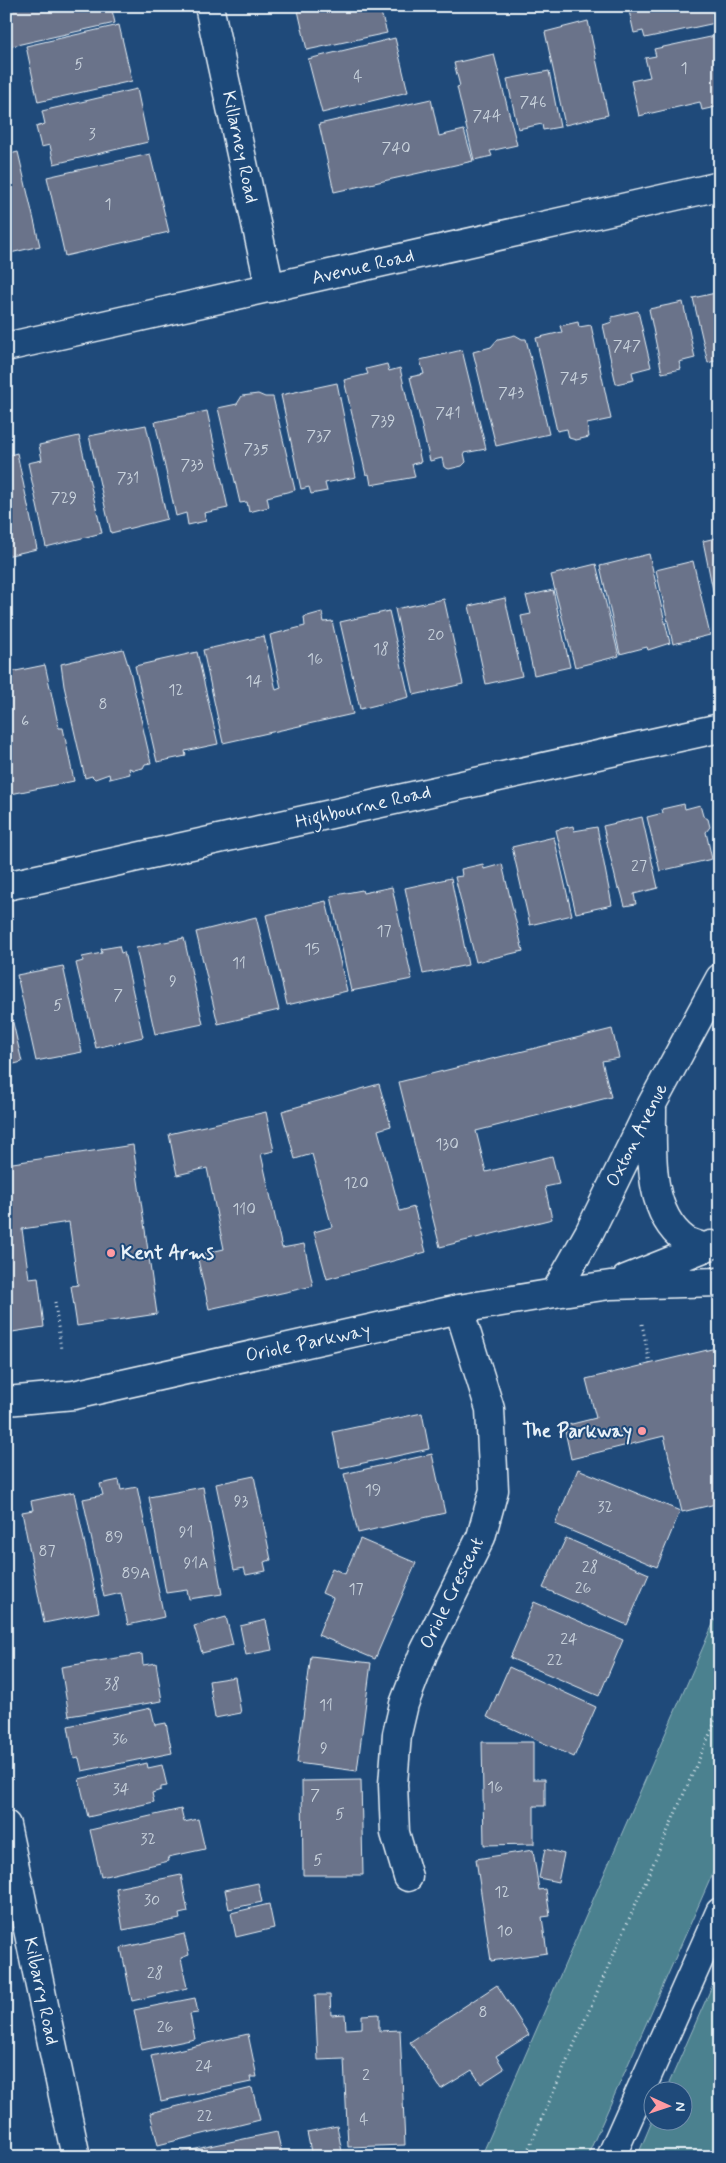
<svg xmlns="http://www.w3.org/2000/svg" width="726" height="2163" viewBox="0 0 726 2163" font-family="Mynerve,sans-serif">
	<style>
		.green { fill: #4c818f; stroke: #9ab9c4 }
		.building { fill: #6a738a; stroke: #e8f1f8 }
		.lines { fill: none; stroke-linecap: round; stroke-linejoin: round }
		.street-casing { stroke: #e8f1f8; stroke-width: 31 }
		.secondary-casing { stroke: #e8f1f8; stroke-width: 31 }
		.path { stroke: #e8f1f8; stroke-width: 3; stroke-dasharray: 1 4; stroke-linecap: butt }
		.street { stroke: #1f4a7a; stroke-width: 28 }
		.secondary { stroke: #1f4a7a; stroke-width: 28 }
		.poi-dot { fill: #ff9aa2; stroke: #1f4a7a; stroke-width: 2 }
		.labels { text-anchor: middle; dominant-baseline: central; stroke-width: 4; stroke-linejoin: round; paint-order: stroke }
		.number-label { font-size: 16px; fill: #c8d2dc }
		.street-label { font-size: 19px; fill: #e8f1f8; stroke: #1f4a7a }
		.poi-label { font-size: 19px; font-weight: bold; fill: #e8f1f8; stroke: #1f4a7a; text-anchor: start }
	</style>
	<rect width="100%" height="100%" fill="#1f4a7a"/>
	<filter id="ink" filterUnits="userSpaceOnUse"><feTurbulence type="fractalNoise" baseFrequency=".02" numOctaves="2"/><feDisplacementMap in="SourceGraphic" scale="10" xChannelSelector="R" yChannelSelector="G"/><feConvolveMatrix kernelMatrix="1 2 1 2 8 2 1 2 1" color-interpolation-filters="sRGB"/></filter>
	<g filter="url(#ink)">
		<!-- green -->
		<path class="green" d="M720 1608V1857L587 2157H481Z
			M720 1968V2157H637L653 2119 654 2120H684V2090H666Z"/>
		<!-- building -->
		<path class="building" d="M18 6H111L115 23 12 46 6 19V9Z
			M297 6H379L387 33 307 50Z
			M628 6H720V22L645 38 643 31 634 33Z
			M588 21 608 115 565 125 545 32Z
			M119 25 132 81 38 102 26 46Z
			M720 35V106L702 110 700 102 639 116 631 81 650 77 645 58 656 56 654 49Z
			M395 38 408 92 322 113 308 59Z
			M494 54 517 145 490 151 492 156 474 160 457 87 460 86 454 63Z
			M549 71 560 127 543 130 542 124 518 129 507 79Z
			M137 89 148 142 54 164 50 145 41 147 36 127 45 124 42 111Z
			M431 99 439 136 464 130 473 161 334 192 319 124Z
			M18 152 40 246 6 254V155Z
			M150 154 169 232 65 256 47 177Z
			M720 292V359L708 363 693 298Z
			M683 302 695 358 679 362 681 369 662 373 649 309Z
			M638 311 651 367 632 372 634 380 616 384 603 325 612 322V317Z
			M578 322 579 327 591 325 611 419 587 424 589 437 576 440 569 438 567 429 557 431 536 338 562 332 560 326Z
			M515 335 522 339H526L549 434 496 446 473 352 491 347 498 339Z
			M462 350 486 449 464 453 466 462 462 466 449 469 444 467 442 458 430 461 410 377 424 374 420 360Z
			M387 364 389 371 400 368 421 462 412 464 415 477 371 485 369 474 366 475 344 380 368 374 366 369Z
			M337 383 356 477 325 483 327 491 311 494 309 487 301 489 281 395Z
			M258 394 265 397H273L295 490 267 497 269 507 249 512 247 502 240 503 218 408 237 404 242 396Z
			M207 411 228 508 204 513 206 521 188 525 186 513 176 516 155 422Z
			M146 425 167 519 111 533 89 436Z
			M79 436 102 533 46 547 28 463 42 460 39 445Z
			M17 453 37 549 6 556V456Z
			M720 537V625L703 541Z
			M649 554 670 643 648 650 647 647 620 654 600 566Z
			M693 561 710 635 673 644 656 570Z
			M596 564 619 656 575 667 551 575Z
			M553 590 570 667 534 675 521 616 531 614 526 596Z
			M505 598 522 676 486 684 469 606Z
			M444 599 463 684 414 695 395 609Z
			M389 611 409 697 360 709 340 622Z
			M322 612 324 622 332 621 353 714 223 743 203 650 264 636 276 690 281 688 270 635 305 626 304 617Z
			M123 649 130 671 151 763 145 764 143 768 134 770 129 768 130 774 110 779 109 774 95 779 92 776 85 778 64 686 61 664Z
			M197 652 218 744 185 751 186 756 157 762 135 666Z
			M45 665 59 728H63L74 781 6 795V673Z
			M684 804 685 809 700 805 703 816 708 819 710 827 706 832 712 859 660 871 647 817 663 813 662 809Z
			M642 817 658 888 634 894 636 904 625 906 620 888 618 889 603 826Z
			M573 826 574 831 597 827 612 905 576 913 556 830Z
			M554 837 572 915 530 925 512 847Z
			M483 864 484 869 502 864 523 951 476 962 455 877 462 876 461 869Z
			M451 878 468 965 423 974 405 888Z
			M392 887 412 979 351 991 331 896 362 890 363 893Z
			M326 901 347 991 287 1005 266 915Z
			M256 917 279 1010 218 1024 196 932Z
			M184 938 203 1024 155 1034 136 948Z
			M119 946 121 953 124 952 143 1037 96 1048 76 963 83 961 82 957 102 953 101 949Z
			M63 966 82 1052 36 1061 17 975Z
			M6 992 22 1062 6 1066Z
			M612 1029 619 1058 602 1061 611 1097 476 1131 486 1172 552 1156 559 1184 545 1187 552 1219 440 1247 399 1082Z
			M379 1084 391 1126 378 1130 400 1211 414 1207 426 1252 327 1279 314 1232 332 1227 312 1154 295 1159 282 1111Z
			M266 1112 274 1151 261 1154 282 1248 304 1244 313 1286 209 1309 197 1255 224 1249 207 1168 177 1175 169 1134Z
			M133 1145 157 1314 77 1326 71 1286 78 1285 69 1222 22 1229 29 1278 38 1277 44 1327 6 1333V1164Z
			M720 1347V1503L682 1512 664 1436 571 1459 564 1426 596 1418 586 1379Z
			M422 1413 429 1449 340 1468 333 1432Z
			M432 1454 445 1513 358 1533 344 1474Z
			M578 1469 680 1511 657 1567 555 1524Z
			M254 1476 271 1560 264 1562 266 1571 246 1575 244 1568 234 1570 216 1484Z
			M119 1480 121 1490 137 1487 164 1617 128 1625 121 1593 104 1597 83 1499 103 1495 100 1484Z
			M203 1487 222 1594 189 1599 187 1590 166 1593 149 1497Z
			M74 1492 99 1612 44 1623 22 1512 33 1510 31 1501Z
			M566 1538 649 1574 627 1625 543 1588Z
			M360 1539 416 1563 375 1659 318 1635 333 1598 322 1593 332 1568 345 1574Z
			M534 1602 623 1640 599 1696 510 1658Z
			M226 1617 233 1645 202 1653 194 1626Z
			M266 1620 272 1650 246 1655 240 1626Z
			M142 1654 143 1665 156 1663 162 1701 69 1716 61 1667Z
			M311 1656 371 1663 357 1771 297 1763Z
			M509 1667 596 1707 574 1757 487 1717Z
			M235 1677 241 1713 215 1718 209 1681Z
			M151 1708 155 1725 166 1723 172 1753 82 1771 79 1758 74 1759 68 1726Z
			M482 1742H533V1779H545V1806H534V1844L484 1845Z
			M147 1763 148 1768 162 1765 167 1786 161 1787V1790L152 1793 154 1802 88 1817 79 1779Z
			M361 1780 363 1875H303L302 1781Z
			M181 1809 184 1822 198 1819 205 1849 168 1857 169 1861 101 1877 90 1830Z
			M545 1849 564 1854 558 1882 539 1878Z
			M533 1850 539 1890 546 1889 550 1916 542 1917 547 1953 491 1961 476 1859Z
			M181 1875 188 1912 179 1914 180 1919 123 1930 116 1888Z
			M258 1883 262 1902 229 1909 225 1890Z
			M269 1904 274 1928 236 1937 231 1913Z
			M184 1934 189 1955 181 1958 187 1988 132 2001 121 1948Z
			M497 1985 529 2035 496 2056 504 2069 481 2084 472 2070 441 2089 410 2042Z
			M315 1995H330L331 2015 345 2014 346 2029 362 2028V2015L379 2014V2031L400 2030 405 2145 348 2147 344 2059 318 2060Z
			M195 1998 198 2013 190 2014 195 2039 142 2050 134 2010Z
			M248 2034 257 2077H250L251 2082 161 2101 151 2056Z
			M252 2088 260 2120 158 2145 150 2113Z
			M337 2126 343 2157H312L307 2132Z
			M277 2132 282 2154 275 2157H183L182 2152Z"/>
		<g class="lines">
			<!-- street casing -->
			<g class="street-casing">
				<path id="street" d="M209 6 270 288
					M6 347 720 186
					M6 886 720 728
					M6 1825 76 2157
					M408 1877 395 1833 393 1784 397 1734 404 1704 424 1652 481 1537 494 1490 490 1409 459 1309
					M611 2157 720 1912"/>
			</g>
			<!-- secondary casing -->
			<g class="secondary-casing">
				<path id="secondary" d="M652 1109C652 1151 647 1212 685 1240 690 1243 697 1245 703 1247
					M626 1279 711 1245
					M555 1293 589 1233 652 1104 720 978
					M6 1401 74 1395 459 1309 555 1293 610 1285 720 1282"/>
			</g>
			<!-- path -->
			<path class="path" d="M55 1302 61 1350
				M642 1324 650 1364
				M525 2157 720 1711"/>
			<!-- street -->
			<use href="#street" class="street"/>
			<!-- secondary -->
			<use href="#secondary" class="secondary"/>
		</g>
	</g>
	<!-- markers -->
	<g class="poi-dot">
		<circle cx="111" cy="1253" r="5"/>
		<circle cx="642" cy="1431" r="5"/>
	</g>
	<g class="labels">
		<!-- number labels -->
		<g class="number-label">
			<text x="79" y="64">5</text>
			<text x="684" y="68">1</text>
			<text x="358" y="76">4</text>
			<text x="533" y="102">746</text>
			<text x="487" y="116">744</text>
			<text x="92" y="134">3</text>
			<text x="396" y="148">740</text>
			<text x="108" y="204">1</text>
			<text x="627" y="346">747</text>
			<text x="574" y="378">745</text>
			<text x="511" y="393">743</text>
			<text x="448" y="413">741</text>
			<text x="383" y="421">739</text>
			<text x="319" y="436">737</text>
			<text x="256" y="449">735</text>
			<text x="192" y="465">733</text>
			<text x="128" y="478">731</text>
			<text x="64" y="498">729</text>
			<text x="436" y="635">20</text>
			<text x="381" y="649">18</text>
			<text x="315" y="659">16</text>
			<text x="254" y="681">14</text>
			<text x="176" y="690">12</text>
			<text x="103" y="704">8</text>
			<text x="25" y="721">6</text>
			<text x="639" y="866">27</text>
			<text x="384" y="931">17</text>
			<text x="312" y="949">15</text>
			<text x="239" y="963">11</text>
			<text x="173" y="981">9</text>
			<text x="118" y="995">7</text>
			<text x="58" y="1005">5</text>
			<text x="447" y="1144">130</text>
			<text x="356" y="1183">120</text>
			<text x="244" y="1209">110</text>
			<text x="373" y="1490">19</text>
			<text x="241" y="1501">93</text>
			<text x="605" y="1507">32</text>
			<text x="186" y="1532">91</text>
			<text x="114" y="1537">89</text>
			<text x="47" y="1551">87</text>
			<text x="196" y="1563">91A</text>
			<text x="590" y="1567">28</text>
			<text x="136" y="1573">89A</text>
			<text x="583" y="1588">26</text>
			<text x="356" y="1589">17</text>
			<text x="569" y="1639">24</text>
			<text x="555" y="1660">22</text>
			<text x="112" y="1684">38</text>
			<text x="326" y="1705">11</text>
			<text x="120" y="1739">36</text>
			<text x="324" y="1748">9</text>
			<text x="495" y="1787">16</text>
			<text x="121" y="1789">34</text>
			<text x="315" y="1795">7</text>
			<text x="340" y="1814">5</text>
			<text x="148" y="1839">32</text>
			<text x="318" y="1860">5</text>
			<text x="502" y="1892">12</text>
			<text x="152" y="1900">30</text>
			<text x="505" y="1931">10</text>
			<text x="155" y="1973">28</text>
			<text x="483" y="2012">8</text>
			<text x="165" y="2027">26</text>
			<text x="204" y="2066">24</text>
			<text x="366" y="2075">2</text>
			<text x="205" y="2116">22</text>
			<text x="364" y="2119">4</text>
		</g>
		<!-- street labels -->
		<g class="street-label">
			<text transform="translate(240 147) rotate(78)">Killarney Road</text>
			<text transform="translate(363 267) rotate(-13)">Avenue Road</text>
			<text transform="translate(363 807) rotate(-13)">Highbourne Road</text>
			<text transform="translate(637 1135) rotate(-63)">Oxton Avenue</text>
			<text transform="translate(308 1343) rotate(-12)">Oriole Parkway</text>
			<text transform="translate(452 1593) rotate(-64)">Oriole Crescent</text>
			<text transform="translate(41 1991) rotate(78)">Kilbarry Road</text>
		</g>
		<!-- poi labels -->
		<g class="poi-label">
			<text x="121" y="1253">Kent Arms</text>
			<text x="632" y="1431" text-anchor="end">The Parkway</text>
		</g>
	</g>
	<!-- margin -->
	<rect width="726" height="2163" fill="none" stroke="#1f4a7a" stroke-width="25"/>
	<rect x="12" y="12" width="701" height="2138" fill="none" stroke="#e8f1f8" stroke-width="2" filter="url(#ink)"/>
	<!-- north arrow -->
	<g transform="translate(668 2106) rotate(93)"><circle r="24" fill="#1f4a7a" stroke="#6f8dac"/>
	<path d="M0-4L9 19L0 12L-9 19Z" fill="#ff9aa2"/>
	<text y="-8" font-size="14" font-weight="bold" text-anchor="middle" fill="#e8f1f8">N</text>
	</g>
</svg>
